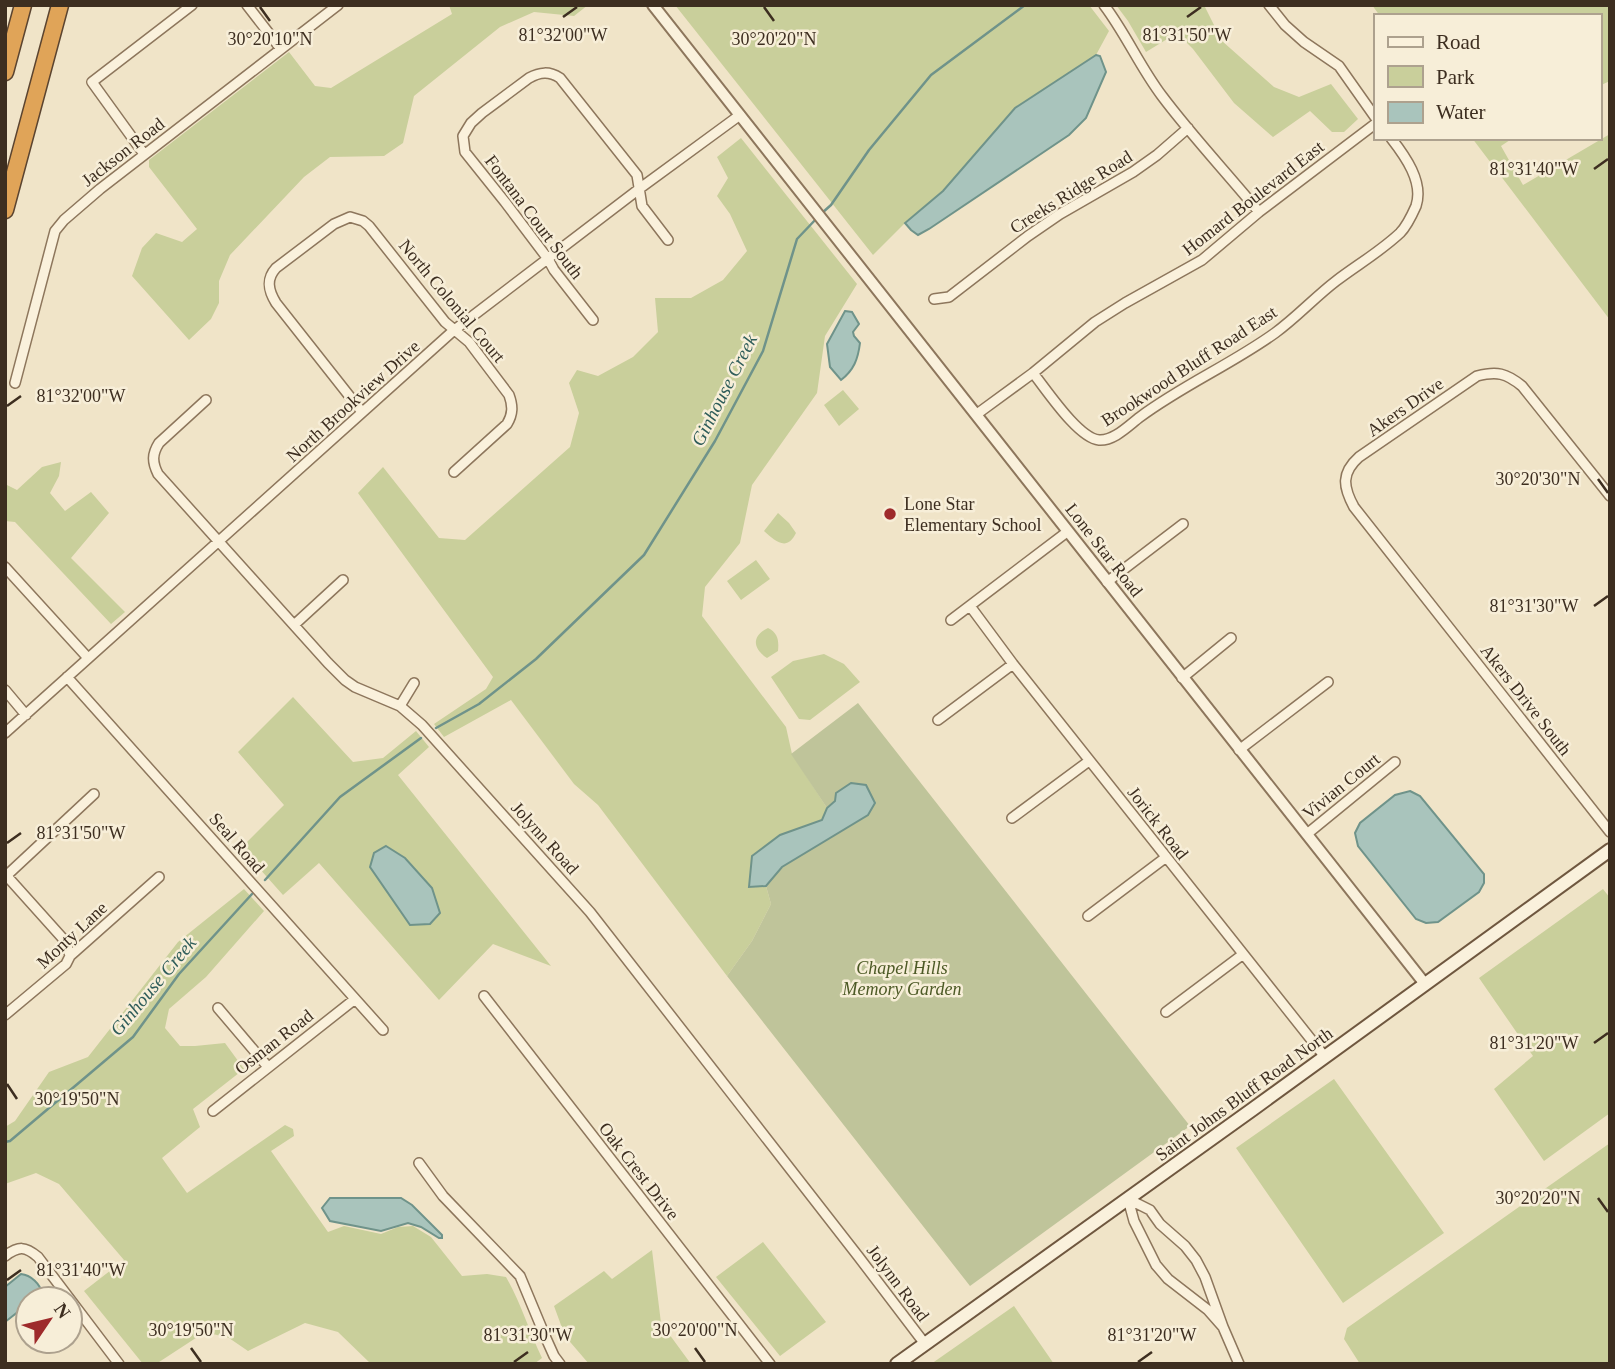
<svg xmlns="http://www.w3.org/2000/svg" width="1615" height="1369" viewBox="0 0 1615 1369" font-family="Georgia,serif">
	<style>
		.green { fill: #c9cf9b }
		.cemetery { fill: #bfc49a }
		.water { fill: #a9c4bc; stroke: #6f938a; stroke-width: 2 }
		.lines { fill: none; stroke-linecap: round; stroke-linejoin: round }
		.stream { stroke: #6f938a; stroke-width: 2.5 }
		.minor-casing { stroke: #8d765c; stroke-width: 12 }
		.tertiary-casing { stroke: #8d765c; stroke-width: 14 }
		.secondary-casing { stroke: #6f573f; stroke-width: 16 }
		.motorway-casing { stroke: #5b4430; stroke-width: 19 }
		.minor { stroke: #faf1dc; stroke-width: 9 }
		.tertiary { stroke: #faf1dc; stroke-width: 10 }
		.secondary { stroke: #faf1dc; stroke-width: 12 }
		.motorway { stroke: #e0a458; stroke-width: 16 }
		.ticks { fill: none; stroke: #3d2e20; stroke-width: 2.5 }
		.poi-dot { fill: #9e2a2b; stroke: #f7eed8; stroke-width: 2.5 }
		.labels { text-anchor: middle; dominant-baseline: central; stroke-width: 5; stroke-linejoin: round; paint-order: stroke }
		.street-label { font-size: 18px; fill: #3d2e20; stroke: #f7eed8 }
		.poi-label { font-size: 18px; fill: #3d2e20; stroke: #f7eed8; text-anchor: start }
		.park-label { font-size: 18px; font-style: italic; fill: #4d5a26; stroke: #f7eed8 }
		.water-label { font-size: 19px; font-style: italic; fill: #2f5d5a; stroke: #f7eed8 }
		.ticks-label { font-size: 18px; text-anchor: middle; fill: #3d2e20; stroke: #f7eed8; stroke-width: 5; stroke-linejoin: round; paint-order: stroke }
	</style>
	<rect width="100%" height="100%" fill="#f0e4c8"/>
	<!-- green -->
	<path class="green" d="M449 5H588L574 16 534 12 500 27 414 96 403 143 384 156 330 157 304 177 230 255 219 281V303L211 319 189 340 132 276 142 248 156 233 182 242 197 229 149 167V160L289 52 315 86 331 88 452 14Z
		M675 5H1089L1109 31 1096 55 1015 108 943 191 905 223 873 255Z
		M1116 5H1204L1222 41 1274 87 1299 97 1331 84 1358 119 1344 132H1332L1310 111 1273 137 1234 103 1193 49 1177 33 1146 52 1128 21Z
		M1372 5H1610V81L1599 86V16H1380Z
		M1610 134V320L1472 138H1513L1501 146 1523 185Z
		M741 138 857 284 825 336 817 393 752 485 740 543 705 587 702 616 786 727 792 754 827 808 822 820 780 835 749 886H766L771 904 752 941 727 976 598 805 574 784 511 700 444 737 434 724 486 689 493 677 358 493 383 467 439 538 465 540 570 447 579 413 569 383 577 370 598 376 633 357 658 332 655 298H691L723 280 747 251 730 214 717 196 728 178 717 157Z
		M843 390 859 409 839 426 824 405Z
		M61 462 59 476 50 493 65 511 91 492 109 513 71 558 125 612 111 624 15 522 5 521V484L17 490 42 467Z
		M778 513 789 523 796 533C787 552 775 541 764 531Z
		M756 560 770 579 741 600 727 581Z
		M768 628C778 633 779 640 778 651L767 658C753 649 751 636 768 628Z
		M824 654 844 664 860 682 810 720 799 719 771 677 793 661Z
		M293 697 353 762 383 758 416 731 429 747 398 775 551 966 493 944 439 1000 319 863 283 895 241 848 284 805 238 752Z
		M244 889 264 911 206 977 169 1009 165 1028 180 1046H195L225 1043 244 1069 193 1109 200 1127 162 1158 187 1193 285 1125 293 1129 294 1136 271 1151 328 1232 344 1226 381 1234 398 1227 413 1226 431 1237 462 1276 487 1274 506 1277C521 1303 529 1331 542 1358L534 1364H371L338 1332 305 1323 248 1351 229 1338 205 1332 156 1364H143L84 1291 124 1260 59 1184 36 1173 5 1184V1127L15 1121 49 1072 88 1057 178 942Z
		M1603 889 1610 898V1113L1544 1161 1494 1089 1533 1056 1479 978Z
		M1334 1079 1444 1233 1343 1303 1236 1148Z
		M1610 1143V1364H1360L1344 1339 1347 1328Z
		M763 1242 826 1322 780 1356 716 1277Z
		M652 1250 661 1323 691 1364H589L565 1336 554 1306 604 1271 612 1279Z
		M1014 1306 1054 1364H931Z"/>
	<!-- cemetery -->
	<path class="cemetery" d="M858 703 1190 1126 970 1286 727 976 752 941 771 904 766 886 782 867 868 815 835 801 827 808 791 754Z"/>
	<!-- water -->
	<path class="water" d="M1096 55 1100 56 1106 72 1086 118 1069 135 929 229 918 235 911 230 905 223 943 191 1015 108Z
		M845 311 852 312 859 324 853 332 854 336 860 343C858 359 854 370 841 380L830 367 827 344Z
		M851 783 866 785 875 803 868 815 782 867 766 886 749 887 752 856 780 835 822 820 827 808 835 801 836 793Z
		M1410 791 1420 796 1484 874V883L1479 892 1438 922 1426 923 1416 919 1358 846 1355 833 1360 823 1395 795Z
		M386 846 405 858 432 888 440 913 430 924 410 925 370 867 374 853Z
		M330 1198H401L412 1205 442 1235V1238H439L421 1227 408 1223 381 1231 330 1221 322 1208Z
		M21 1274C31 1275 40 1284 42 1293L35 1299H28V1304L5 1322V1287Z"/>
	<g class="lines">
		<!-- stream -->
		<path class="stream" d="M822 213 831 205 869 150 931 75 1025 5
			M436 728 479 704 536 659 644 555 715 441 763 351 797 239 817 218
			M265 880 340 797 421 738
			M5 1142 10 1141 133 1037 179 974 252 894"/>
		<!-- minor casing -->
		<g class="minor-casing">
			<path id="minor" d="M247 5 281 49
				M1104 5C1126 34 1140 67 1162 96 1192 136 1227 173 1259 212
				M1269 5 1285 25 1304 42 1339 66 1375 117
				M144 154 92 82 192 5
				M934 299 949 297 1028 236 1060 214 1133 172 1157 155 1188 128
				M593 320 554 270 548 259 505 202 465 152 463 136 471 123 482 113 529 78C540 72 549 71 560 78L637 175 642 206 668 240
				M1033 373C1046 389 1078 438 1099 440 1114 441 1128 426 1140 417 1183 385 1232 364 1275 333 1297 317 1315 297 1336 281 1357 265 1381 251 1400 233 1407 226 1412 215 1416 206 1424 182 1405 156 1391 138
				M15 383 55 231 64 220 100 189 338 5
				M206 400 159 443C152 454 152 462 158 474L328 663 345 680 355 687 400 706 422 725 590 912 858 1256 925 1344
				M362 412 276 303C268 290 266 279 276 268L334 224 350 217 363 221 369 226 445 322 469 342 509 395C513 406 513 414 507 424L454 472
				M977 414 1033 373 1095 322 1125 303 1202 260 1259 212 1375 124
				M1610 496 1522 386C1506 373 1497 371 1477 376L1359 457C1341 473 1343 487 1354 507L1610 832
				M5 567 88 658
				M1107 582 1183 524
				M970 606 1013 664 1325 1057
				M951 620 1067 532
				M294 625 343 580
				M67 677 383 1030
				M1182 678 1231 638
				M5 690 26 715
				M400 706 414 683
				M938 720 1013 664
				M5 733 453 331 639 189 740 115
				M1239 750 1328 682
				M1012 818 1089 761
				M1307 834 1395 762
				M5 874 66 942 70 956
				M5 877 94 794
				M1088 916 1165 858
				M484 996 770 1364
				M218 1008 268 1067
				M1166 1012 1242 955
				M5 1015 66 964 70 956 159 877
				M213 1111 355 999
				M419 1163 443 1196 520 1276 545 1336 554 1356 560 1364
				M1128 1199 1150 1210 1160 1224 1185 1246 1196 1260 1205 1277 1223 1327 1208 1310 1168 1279 1156 1265 1134 1221Z
				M5 1256C19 1246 25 1246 38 1257L119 1364
				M1223 1327 1239 1364"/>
		</g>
		<!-- tertiary casing -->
		<g class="tertiary-casing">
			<path id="tertiary" d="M653 5 1425 984"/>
		</g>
		<!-- secondary casing -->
		<g class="secondary-casing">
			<path id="secondary" d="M897 1364 1253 1109 1610 850"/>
		</g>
		<!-- motorway casing -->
		<g class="motorway-casing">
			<path id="motorway" d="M5 72 23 5
				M5 210 60 5"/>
		</g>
		<!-- minor -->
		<use href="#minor" class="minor"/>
		<!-- tertiary -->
		<use href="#tertiary" class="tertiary"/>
		<!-- secondary -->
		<use href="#secondary" class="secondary"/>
		<!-- motorway -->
		<use href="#motorway" class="motorway"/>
	</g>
	<!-- ticks -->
	<path class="ticks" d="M260 7 270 21M764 7 774 21M563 17 577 7M1187 17 1201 7M1594 169 1608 159M7 406 21 396M1598 479 1608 493M1594 606 1608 596M7 843 21 833M1594 1043 1608 1033M7 1084 17 1099M1598 1198 1608 1212M7 1280 21 1270M191 1348 201 1362M695 1348 705 1362M514 1362 528 1352M1138 1362 1152 1352"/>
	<!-- markers -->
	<circle class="poi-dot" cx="890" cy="514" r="7"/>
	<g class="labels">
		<!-- street labels -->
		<g class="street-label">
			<text transform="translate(123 152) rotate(-38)">Jackson Road</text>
			<text transform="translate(1071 192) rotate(-32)">Creeks Ridge Road</text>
			<text transform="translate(1253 198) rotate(-38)">Homard Boulevard East</text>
			<text transform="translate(534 217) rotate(53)">Fontana Court South</text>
			<text transform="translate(452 301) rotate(50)">North Colonial Court</text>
			<text transform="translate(1189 366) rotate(-33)">Brookwood Bluff Road East</text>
			<text transform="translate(353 401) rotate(-42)">North Brookview Drive</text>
			<text transform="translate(1405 407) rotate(-35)">Akers Drive</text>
			<text transform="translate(1104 550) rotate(52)">Lone Star Road</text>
			<text transform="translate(1526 700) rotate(52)">Akers Drive South</text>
			<text transform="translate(1341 786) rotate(-39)">Vivian Court</text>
			<text transform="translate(1158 823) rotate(52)">Jorick Road</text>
			<text transform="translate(545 838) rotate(48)">Jolynn Road</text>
			<text transform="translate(237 843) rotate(49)">Seal Road</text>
			<text transform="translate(72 935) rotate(-43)">Monty Lane</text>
			<text transform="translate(274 1042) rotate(-38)">Osman Road</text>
			<text transform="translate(1244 1094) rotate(-36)">Saint Johns Bluff Road North</text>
			<text transform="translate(639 1171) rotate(52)">Oak Crest Drive</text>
			<text transform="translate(898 1283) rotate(53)">Jolynn Road</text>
		</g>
		<!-- poi labels -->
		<g class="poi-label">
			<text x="904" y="504">Lone Star<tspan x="904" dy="21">Elementary School</tspan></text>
		</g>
		<!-- park labels -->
		<g class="park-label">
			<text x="902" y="968">Chapel Hills<tspan x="902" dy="21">Memory Garden</tspan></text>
		</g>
		<!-- water labels -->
		<g class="water-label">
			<text transform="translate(724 390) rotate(-63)">Ginhouse Creek</text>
			<text transform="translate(153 986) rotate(-50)">Ginhouse Creek</text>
		</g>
	</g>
	<g class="ticks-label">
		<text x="563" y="41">81°32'00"W</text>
		<text x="1187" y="41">81°31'50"W</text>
		<text x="270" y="45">30°20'10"N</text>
		<text x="774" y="45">30°20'20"N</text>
		<text x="1534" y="175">81°31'40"W</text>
		<text x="81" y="402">81°32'00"W</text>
		<text x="1538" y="485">30°20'30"N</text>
		<text x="1534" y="612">81°31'30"W</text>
		<text x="81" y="839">81°31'50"W</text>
		<text x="1534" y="1049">81°31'20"W</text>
		<text x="77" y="1105">30°19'50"N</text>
		<text x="1538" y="1204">30°20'20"N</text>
		<text x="81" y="1276">81°31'40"W</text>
		<text x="191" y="1336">30°19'50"N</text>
		<text x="695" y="1336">30°20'00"N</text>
		<text x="528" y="1341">81°31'30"W</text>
		<text x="1152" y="1341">81°31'20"W</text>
	</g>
	<!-- border -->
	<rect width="1615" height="1369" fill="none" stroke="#3d2e20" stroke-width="14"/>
	<!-- legend -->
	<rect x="1374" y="14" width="228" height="126" fill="#f7eed8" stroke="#ada18e" stroke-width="2"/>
	<rect x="1388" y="37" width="35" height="10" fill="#faf1dc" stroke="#ada18e" stroke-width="2"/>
	<text x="1436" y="49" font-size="21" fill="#3d2e20">Road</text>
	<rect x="1388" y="66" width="35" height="21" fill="#c9cf9b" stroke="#ada18e" stroke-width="2"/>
	<text x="1436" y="84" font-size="21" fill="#3d2e20">Park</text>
	<rect x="1388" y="102" width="35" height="21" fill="#a9c4bc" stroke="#ada18e" stroke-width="2"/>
	<text x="1436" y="119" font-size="21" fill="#3d2e20">Water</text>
	<!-- north arrow -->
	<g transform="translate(49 1320) rotate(55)"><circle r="33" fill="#f7eed8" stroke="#ada18e" stroke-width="2"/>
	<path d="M0-5L12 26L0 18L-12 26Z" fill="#9e2a2b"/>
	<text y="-10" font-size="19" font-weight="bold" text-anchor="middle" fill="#3d2e20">N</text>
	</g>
</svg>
